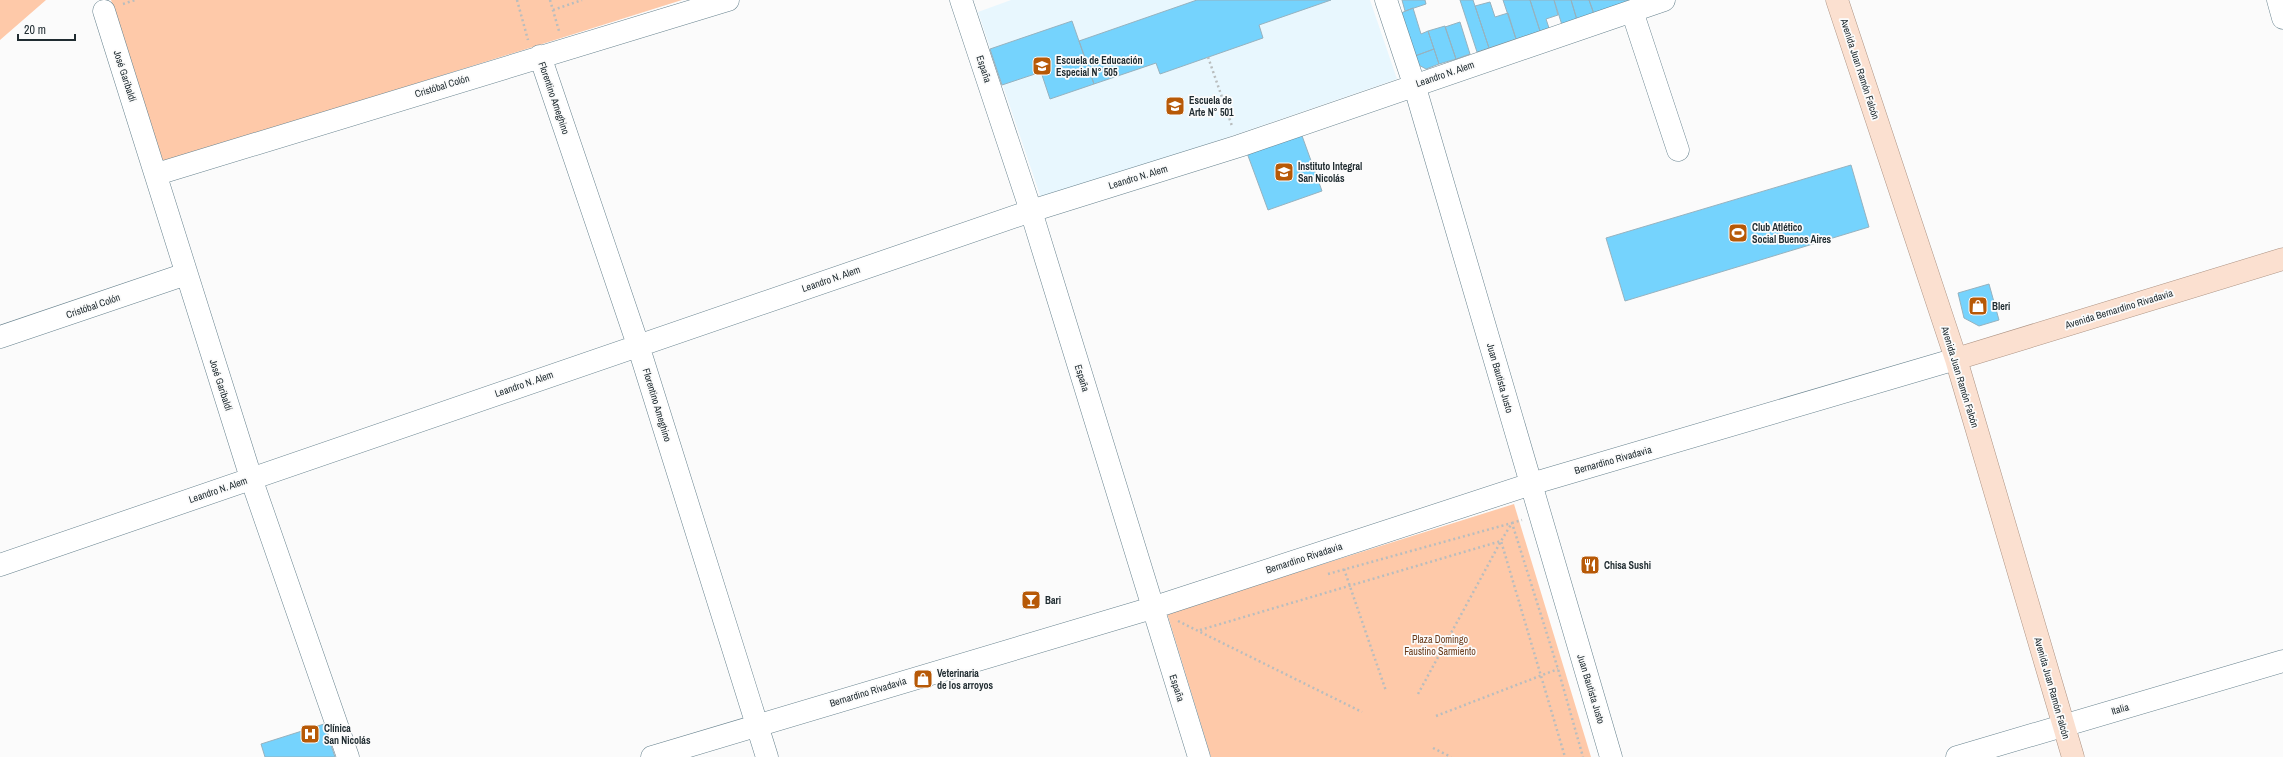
<svg xmlns="http://www.w3.org/2000/svg" width="2283" height="757" viewBox="0 0 2283 757" font-family="'Archivo Narrow',sans-serif">
	<style>
		.built { fill: #e8f7fe }
		.green { fill: #fec9a9 }
		.building { fill: #75d3fd; stroke: #96b2bf }
		.lines { fill: none; stroke-linecap: round; stroke-linejoin: round }
		.minor-casing { stroke: #67828e; stroke-width: 23 }
		.major-casing { stroke: #ac9384; stroke-width: 23 }
		.path { stroke: #b9bdbe; stroke-width: 2.5; stroke-dasharray: 2 3; stroke-linecap: butt }
		.minor { stroke: #fff; stroke-width: 22 }
		.major { stroke: #fbe0d0; stroke-width: 22 }
		.labels { text-anchor: middle; dominant-baseline: central; stroke-width: 3.5; stroke-linejoin: round; paint-order: stroke }
		.poi-label { font-size: 10px; font-weight: bold; fill: #202c31; stroke: #fbfbfb; text-anchor: start }
		.street-label { font-size: 10px; fill: #202c31; stroke: #fbfbfb }
		.park-label { font-size: 10px; fill: #693918; stroke: #fbfbfb }
	</style>
	<rect width="100%" height="100%" fill="#fbfbfb"/>
	<!-- built -->
	<path class="built" d="M1011 0H1370L1397 79 1042 201 978 12Z"/>
	<!-- green -->
	<path class="green" d="M0 0H46L0 40Z
		M111 0H682L163 163Z
		M1514 504 1591 757H1211L1167 613Z"/>
	<!-- building -->
	<path class="building" d="M1197 0H1331L1259 25 1263 38 1160 74 1156 63 1094 84 1079 41Z
		M1402 0H1425L1426 4 1405 11Z
		M1460 0H1473L1489 48 1477 52Z
		M1503 0H1530L1540 31 1516 39Z
		M1530 0H1554L1558 15 1546 19 1549 28 1540 31Z
		M1554 0H1571L1577 20 1562 25Z
		M1571 0H1589L1594 14 1577 20Z
		M1589 0H1634L1594 14Z
		M1490 2 1495 17 1508 13 1516 39 1489 48 1475 6Z
		M1413 8 1421 34 1428 31 1434 49 1415 56 1401 13Z
		M1072 21 1094 84 1050 99 1041 72 1002 85 990 49Z
		M1460 22 1470 54 1456 59 1445 27Z
		M1445 26 1456 59 1439 64 1428 31Z
		M1434 49 1439 64 1426 69 1417 64 1415 56Z
		M1301 133 1322 191 1268 210 1247 153Z
		M1851 165 1869 227 1625 301 1606 238Z
		M1989 284 1999 320 1979 326 1964 318 1958 293Z
		M324 724 335 757H265L261 744Z"/>
	<g class="lines">
		<!-- minor casing -->
		<g class="minor-casing">
			<path id="minor" d="M961 0 1031 211 1199 757
				M1386 0 1414 84 1611 757
				M2278 0 2283 18
				M104 11 251 478 348 757
				M1632 11 1678 150
				M540 56 638 345 767 757
				M157 174 728 0
				M0 337 186 274
				M0 565 1031 211 1239 146 1664 0
				M652 757 1152 608 1531 484 1956 359
				M1957 757 2283 661"/>
		</g>
		<!-- major casing -->
		<g class="major-casing">
			<path id="major" d="M1837 0 1956 359 2073 757
				M1956 359 2283 259"/>
		</g>
		<!-- path -->
		<path class="path" d="M517 0 528 40
			M550 0 559 31
			M123 4 135 0
			M553 10 582 0
			M1208 57 1232 126
			M1344 569 1386 691
			M1328 574 1512 523 1558 669 1583 757
			M1178 621 1362 712
			M1200 630 1501 541 1565 757
			M1418 694 1501 541 1512 523 1522 520
			M1436 716 1558 669
			M1433 748 1451 757"/>
		<!-- minor -->
		<use href="#minor" class="minor"/>
		<!-- major -->
		<use href="#major" class="major"/>
	</g>
	<!-- icons -->
	<defs>
		<g id="school-square" transform="scale(1)"><rect x="-9" y="-9" width="18" height="18" rx="4" fill="#b75907" stroke="#fbfbfb"/><path d="M0-5L7-2L0 1L-7-2ZM-4 1L0 2.5L4 1V4Q0 6-4 4Z" fill="#fff"/></g>
		<g id="university-square" transform="scale(1)"><rect x="-9" y="-9" width="18" height="18" rx="4" fill="#b75907" stroke="#fbfbfb"/><path d="M0-5L7-2L0 1L-7-2ZM-4 1L0 2.5L4 1V4Q0 6-4 4Z" fill="#fff"/></g>
		<g id="stadium-square" transform="scale(1)"><rect x="-9" y="-9" width="18" height="18" rx="4" fill="#b75907" stroke="#fbfbfb"/><path d="M0-5a6.5 5 0 1 0 0 10a6.5 5 0 1 0 0-10ZM-3.5-1.8h7v3.6h-7Z" fill="#fff"/></g>
		<g id="shop-square" transform="scale(1)"><rect x="-9" y="-9" width="18" height="18" rx="4" fill="#b75907" stroke="#fbfbfb"/><path d="M-5-2.5h2.3a2.7 3.5 0 0 1 5.4 0H5L5.5 6h-11ZM-1.5-2.5h3a1.5 2.3 0 0 0-3 0Z" fill="#fff"/></g>
		<g id="restaurant-square" transform="scale(1)"><rect x="-9" y="-9" width="18" height="18" rx="4" fill="#b75907" stroke="#fbfbfb"/><path d="M-5-6h1v4h1v-4h1v4h1v-4h1v5L-1.5 .5V6h-2V.5L-5-1ZM5-6V6H3V1.5H1.5Q1.5-4 5-6Z" fill="#fff"/></g>
		<g id="bar-square" transform="scale(1)"><rect x="-9" y="-9" width="18" height="18" rx="4" fill="#b75907" stroke="#fbfbfb"/><path d="M-6-5H6L.8 .8V4.5H3.5V6h-7V4.5H-.8V.8Z" fill="#fff"/></g>
		<g id="hospital-square" transform="scale(1)"><rect x="-9" y="-9" width="18" height="18" rx="4" fill="#b75907" stroke="#fbfbfb"/><path d="M-5-5h3v3.5h4V-5h3V5h-3V1.5h-4V5h-3Z" fill="#fff"/></g>
	</defs>
	<g fill-rule="evenodd">
		<use href="#school-square" x="1042" y="66"/>
		<use href="#university-square" x="1175" y="106"/>
		<use href="#school-square" x="1284" y="172"/>
		<use href="#stadium-square" x="1738" y="233"/>
		<use href="#shop-square" x="1978" y="306"/>
		<use href="#restaurant-square" x="1590" y="565"/>
		<use href="#bar-square" x="1031" y="600"/>
		<use href="#shop-square" x="923" y="679"/>
		<use href="#hospital-square" x="310" y="734"/>
	</g>
	<g class="labels">
		<!-- poi labels -->
		<g class="poi-label">
			<text x="1056" y="60">Escuela de Educación<tspan x="1056" dy="12">Especial N° 505</tspan></text>
			<text x="1189" y="100">Escuela de<tspan x="1189" dy="12">Arte N° 501</tspan></text>
			<text x="1298" y="166">Instituto Integral<tspan x="1298" dy="12">San Nicolás</tspan></text>
			<text x="1752" y="227">Club Atlético<tspan x="1752" dy="12">Social Buenos Aires</tspan></text>
			<text x="1992" y="306">Bleri</text>
			<text x="1604" y="565">Chisa Sushi</text>
			<text x="1045" y="600">Bari</text>
			<text x="937" y="673">Veterinaria<tspan x="937" dy="12">de los arroyos</tspan></text>
			<text x="324" y="728">Clínica<tspan x="324" dy="12">San Nicolás</tspan></text>
		</g>
		<!-- street labels -->
		<g class="street-label">
			<text transform="translate(984 69) rotate(72)">España</text>
			<text transform="translate(1860 69) rotate(72)">Avenida Juan Ramón Falcón</text>
			<text transform="translate(1445 74) rotate(-19)">Leandro N. Alem</text>
			<text transform="translate(125 76) rotate(72)">José Garibaldi</text>
			<text transform="translate(442 86) rotate(-17)">Cristóbal Colón</text>
			<text transform="translate(554 98) rotate(71)">Florentino Ameghino</text>
			<text transform="translate(1138 177) rotate(-17)">Leandro N. Alem</text>
			<text transform="translate(831 279) rotate(-19)">Leandro N. Alem</text>
			<text transform="translate(93 306) rotate(-19)">Cristóbal Colón</text>
			<text transform="translate(2119 309) rotate(-17)">Avenida Bernardino Rivadavia</text>
			<text transform="translate(1960 377) rotate(73)">Avenida Juan Ramón Falcón</text>
			<text transform="translate(1082 378) rotate(73)">España</text>
			<text transform="translate(1500 378) rotate(74)">Juan Bautista Justo</text>
			<text transform="translate(524 384) rotate(-19)">Leandro N. Alem</text>
			<text transform="translate(221 385) rotate(72)">José Garibaldi</text>
			<text transform="translate(657 405) rotate(73)">Florentino Ameghino</text>
			<text transform="translate(1613 460) rotate(-16)">Bernardino Rivadavia</text>
			<text transform="translate(218 490) rotate(-19)">Leandro N. Alem</text>
			<text transform="translate(1304 558) rotate(-18)">Bernardino Rivadavia</text>
			<text transform="translate(1177 688) rotate(72)">España</text>
			<text transform="translate(2052 688) rotate(74)">Avenida Juan Ramón Falcón</text>
			<text transform="translate(1591 689) rotate(73)">Juan Bautista Justo</text>
			<text transform="translate(868 692) rotate(-17)">Bernardino Rivadavia</text>
			<text transform="translate(2120 709) rotate(-16)">Italia</text>
		</g>
		<!-- park labels -->
		<g class="park-label">
			<text x="1440" y="639">Plaza Domingo<tspan x="1440" dy="12">Faustino Sarmiento</tspan></text>
		</g>
	</g>
	<!-- scale -->
	<path d="M18 34v6h57v-6" fill="none" stroke="#202c31" stroke-width="2"/>
	<text x="24" y="34" font-size="12" fill="#202c31" stroke="#fbfbfb" stroke-width="3" paint-order="stroke">20 m</text>
</svg>
